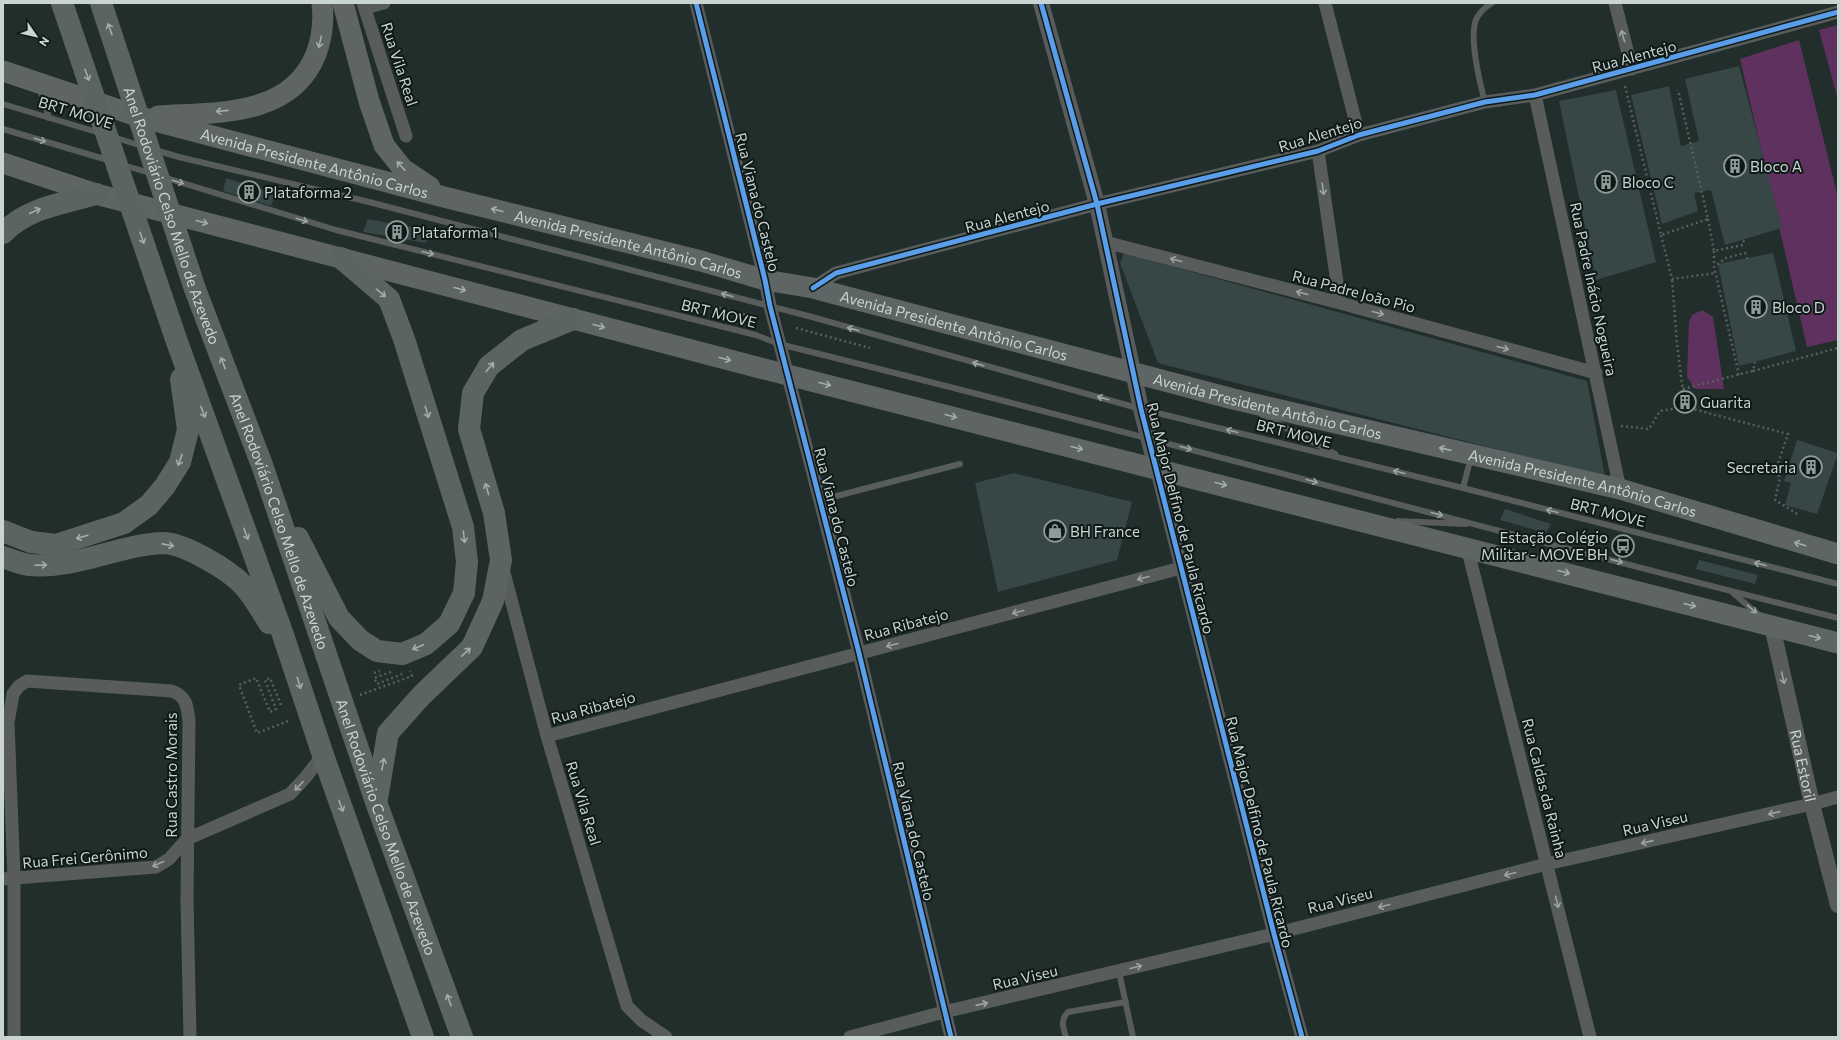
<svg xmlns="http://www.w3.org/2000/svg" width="1841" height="1040" viewBox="0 0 1841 1040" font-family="Commissioner,sans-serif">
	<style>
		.green { fill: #5f315e }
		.building { fill: #364745 }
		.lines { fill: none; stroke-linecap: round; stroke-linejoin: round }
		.path { stroke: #585e5c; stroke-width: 2.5; stroke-dasharray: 2 3; stroke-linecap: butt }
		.service { stroke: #585d5c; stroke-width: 6 }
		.minor { stroke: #585d5c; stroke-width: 13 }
		.tertiary { stroke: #585d5c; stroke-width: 16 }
		.trunk { stroke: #5e6564; stroke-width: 21 }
		.motorway { stroke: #5c6462; stroke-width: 22 }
		.cycleway-casing { stroke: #0f1917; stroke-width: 8 }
		.cycleway { stroke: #5a9eea; stroke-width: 5 }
		.oneway { stroke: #a2adab }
		.oneway2 { stroke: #9ba5a3 }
		.oneway3 { stroke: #a3aeac }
		.labels { text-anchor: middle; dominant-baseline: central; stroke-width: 4; stroke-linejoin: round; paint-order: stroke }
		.street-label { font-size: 15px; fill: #c8d5d2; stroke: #0f1917 }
		.poi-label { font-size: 15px; fill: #c8d5d2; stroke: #0f1917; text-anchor: start }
	</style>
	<rect width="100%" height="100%" fill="#222e2c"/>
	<!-- green -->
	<path class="green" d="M1838 25V100L1819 30Z
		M1799 40 1838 198V340L1807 347 1740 59Z
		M1702 310 1713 317 1724 389H1695L1687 377 1689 322 1692 315Z"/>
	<!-- building -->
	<path class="building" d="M1739 66 1782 228 1725 245 1711 190 1694 193 1698 211 1662 224 1631 95 1669 86 1681 146 1699 141 1685 79Z
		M1616 90 1656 262 1596 280 1559 101Z
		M226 178 276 194 271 206 223 191Z
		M368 219 430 231 426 243 363 232Z
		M1124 253 1587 381 1605 477 1158 363 1120 263Z
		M1773 253 1796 351 1739 366 1718 264Z
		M1681 392 1694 399 1690 410 1675 406Z
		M1797 440 1838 453 1817 514 1785 505 1791 483 1784 481Z
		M1014 473 1132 502 1117 560 998 592 975 483Z
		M1505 509 1551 524 1546 533 1500 520Z
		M1699 560 1758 575 1755 584 1696 569Z"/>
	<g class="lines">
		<!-- path -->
		<path class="path" d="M1625 86 1661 235 1708 219 1678 90
			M1708 219 1714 251 1743 245 1744 239
			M1661 235 1672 279 1715 273
			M1714 251V266
			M690 300 758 318
			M796 328 870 348
			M1753 371 1838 348
			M1739 375 1714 267 1726 258 1745 253 1748 260
			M1683 389 1753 371 1755 362
			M1685 407 1788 434 1776 469 1780 478 1775 500 1799 515
			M1621 426 1649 429 1660 411 1685 407 1677 344 1672 279
			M391 672 374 678 377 684 402 674
			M374 673 380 671
			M360 695 412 676 410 671
			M281 705 270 678 265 680 276 709 270 712 256 678 239 685 257 733 291 720"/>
		<!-- service -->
		<path class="service" d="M40 89 49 118
			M1485 102C1480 84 1467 31 1478 16 1481 11 1487 6 1492 3
			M3 104 100 133
			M3 129 111 161
			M113 137 142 146
			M155 150 179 157 369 202 812 317 1141 409 1463 488 1838 584
			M123 165 153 174
			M163 177 336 230 756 335 779 344C1133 431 1484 530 1838 618
			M1262 415 1335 454
			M1463 488 1471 457
			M821 500 960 464
			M1398 521 1466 524
			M1733 593 1760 616
			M1119 972 1133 1037
			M1066 1037C1063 1027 1060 1020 1068 1012L1126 1002"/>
		<!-- minor -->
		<path class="minor" d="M363 3 406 136
			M696 3 765 280 770 306 859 653 951 1037
			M1325 3 1359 135
			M1615 3 1632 69
			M365 8 384 3
			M1535 95 1620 489
			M1318 151 1340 303
			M1105 242 1340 303 1596 373
			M813 288 836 273 1097 204 1318 151 1359 135 1485 102 1535 95 1838 12
			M1156 468 1274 934 1302 1037
			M1467 547 1590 1037
			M503 569 547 736 627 1006 641 1020 666 1037
			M547 736 1181 568
			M3 879 156 867 169 859 187 839 290 794 305 778 323 755
			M14 1037V878L8 723 13 694 19 686 27 681 172 691C187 697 187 706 189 721L187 899 190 1037
			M850 1037 944 1012 1274 934 1547 864 1812 804 1838 797"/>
		<!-- tertiary -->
		<g class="tertiary">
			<path d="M1041 3 1097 204 1141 409 1156 468"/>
			<path id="s1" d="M1772 626 1812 804 1838 905"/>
		</g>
		<!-- trunk -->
		<g class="trunk">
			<path d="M343 3 369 101 384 145 403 169 430 187"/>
			<path id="s2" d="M3 71 140 117 444 197 701 261 765 280 813 288 1233 399 1620 489 1838 554"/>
			<path d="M158 116C215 112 291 118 316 54 322 38 324 20 322 3"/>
			<path d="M3 163 96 194 760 368 1838 643"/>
		</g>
		<!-- motorway -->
		<g class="motorway">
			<path d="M62 3 176 339 282 632 323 755 423 1037"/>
			<path id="s3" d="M101 3 195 289 262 465 376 802 462 1037"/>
			<path d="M3 233C29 207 62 204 96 194"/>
			<path d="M3 531 31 542 56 545 124 523 149 505 165 486 180 462 188 430 181 379"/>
			<path d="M298 538 339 618 360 640 377 651 402 654 426 644 449 624 464 593 467 562 463 527 404 339 389 299 341 258"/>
			<path d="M3 557C11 560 21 564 29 565 77 569 117 545 163 543 184 543 229 570 243 585 253 596 261 610 269 623"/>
			<path d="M377 799 388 733 421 696 472 647 493 601 501 560 494 513 469 429 473 393 489 366 522 340 573 319"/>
		</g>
		<!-- cycleway casing -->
		<g class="cycleway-casing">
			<path id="cycleway" d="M696 3 765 280 770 306 859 653 951 1037
				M1041 3 1097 204 1141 409 1274 934 1302 1037
				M813 288 836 273 1097 204 1318 151 1359 135 1485 102 1535 95 1838 12"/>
		</g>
		<!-- cycleway -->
		<use href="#cycleway" class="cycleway"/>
	</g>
	<!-- one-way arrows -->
	<defs><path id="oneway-shaft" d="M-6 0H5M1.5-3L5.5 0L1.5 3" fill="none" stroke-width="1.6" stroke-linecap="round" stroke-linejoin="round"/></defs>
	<g class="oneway">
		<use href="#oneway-shaft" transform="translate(110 29) rotate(-109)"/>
		<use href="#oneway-shaft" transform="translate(87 75) rotate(71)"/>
		<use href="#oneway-shaft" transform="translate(35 211) rotate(-24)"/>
		<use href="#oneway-shaft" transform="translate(142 238) rotate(71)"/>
		<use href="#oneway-shaft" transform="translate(381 293) rotate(40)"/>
		<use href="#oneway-shaft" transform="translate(223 363) rotate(-111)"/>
		<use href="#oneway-shaft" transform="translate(490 367) rotate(-50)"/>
		<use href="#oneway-shaft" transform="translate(203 412) rotate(70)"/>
		<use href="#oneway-shaft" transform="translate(427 412) rotate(73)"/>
		<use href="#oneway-shaft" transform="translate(180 460) rotate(110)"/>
		<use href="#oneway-shaft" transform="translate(487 489) rotate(-106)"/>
		<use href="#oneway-shaft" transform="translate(246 534) rotate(70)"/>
		<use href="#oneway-shaft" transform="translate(82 537) rotate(164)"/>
		<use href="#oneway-shaft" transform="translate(464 537) rotate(83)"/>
		<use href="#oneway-shaft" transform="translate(168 545) rotate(11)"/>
		<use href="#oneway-shaft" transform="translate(41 565) rotate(-2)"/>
		<use href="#oneway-shaft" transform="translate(418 647) rotate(157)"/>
		<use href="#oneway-shaft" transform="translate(466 652) rotate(-43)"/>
		<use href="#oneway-shaft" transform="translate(299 683) rotate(72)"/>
		<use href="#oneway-shaft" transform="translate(383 764) rotate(-80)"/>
		<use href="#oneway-shaft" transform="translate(341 806) rotate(70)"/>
		<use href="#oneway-shaft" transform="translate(449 1000) rotate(-110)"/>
	</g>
	<g class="oneway2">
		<use href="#oneway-shaft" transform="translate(1623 36) rotate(-105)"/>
		<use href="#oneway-shaft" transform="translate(40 140) rotate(17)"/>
		<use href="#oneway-shaft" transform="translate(178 182) rotate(17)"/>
		<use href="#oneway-shaft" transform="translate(1323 189) rotate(82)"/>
		<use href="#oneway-shaft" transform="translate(302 220) rotate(17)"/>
		<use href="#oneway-shaft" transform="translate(428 253) rotate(14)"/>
		<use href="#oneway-shaft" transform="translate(1176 260) rotate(-165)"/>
		<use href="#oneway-shaft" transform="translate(1302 293) rotate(-165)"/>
		<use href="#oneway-shaft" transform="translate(727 295) rotate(-165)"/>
		<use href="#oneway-shaft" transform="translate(1378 313) rotate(15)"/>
		<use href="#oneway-shaft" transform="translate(853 329) rotate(-164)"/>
		<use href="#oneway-shaft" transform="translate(1503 348) rotate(15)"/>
		<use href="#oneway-shaft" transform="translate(978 364) rotate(-164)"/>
		<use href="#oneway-shaft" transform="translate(1103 398) rotate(-164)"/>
		<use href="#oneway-shaft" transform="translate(1232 431) rotate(-166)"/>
		<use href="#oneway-shaft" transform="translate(1186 448) rotate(15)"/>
		<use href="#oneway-shaft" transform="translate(1399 472) rotate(-166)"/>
		<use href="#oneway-shaft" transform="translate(1312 481) rotate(15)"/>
		<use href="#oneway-shaft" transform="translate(1552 511) rotate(-166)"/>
		<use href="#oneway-shaft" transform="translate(1437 514) rotate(15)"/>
		<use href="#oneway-shaft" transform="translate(1617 561) rotate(15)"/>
		<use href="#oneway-shaft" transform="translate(1760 564) rotate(-166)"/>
		<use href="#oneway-shaft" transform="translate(1143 578) rotate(165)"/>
		<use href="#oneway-shaft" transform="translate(1752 609) rotate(41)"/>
		<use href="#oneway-shaft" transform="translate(1018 612) rotate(165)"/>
		<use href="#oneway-shaft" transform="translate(892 645) rotate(165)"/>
		<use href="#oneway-shaft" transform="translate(1783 678) rotate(77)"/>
		<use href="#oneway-shaft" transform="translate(299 786) rotate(133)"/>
		<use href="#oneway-shaft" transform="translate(1774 813) rotate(167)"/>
		<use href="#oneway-shaft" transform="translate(1647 842) rotate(167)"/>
		<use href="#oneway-shaft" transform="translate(158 864) rotate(156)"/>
		<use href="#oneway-shaft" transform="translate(1510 874) rotate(166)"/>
		<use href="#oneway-shaft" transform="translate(1557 902) rotate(76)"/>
		<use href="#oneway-shaft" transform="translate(1384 906) rotate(166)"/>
		<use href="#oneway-shaft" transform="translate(1136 967) rotate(-14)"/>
		<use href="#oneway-shaft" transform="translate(982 1004) rotate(-13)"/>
	</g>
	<g class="oneway3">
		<use href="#oneway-shaft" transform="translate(320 42) rotate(103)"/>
		<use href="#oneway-shaft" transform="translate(222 111) rotate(174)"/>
		<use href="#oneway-shaft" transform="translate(401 166) rotate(-132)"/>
		<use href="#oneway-shaft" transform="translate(497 210) rotate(-166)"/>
		<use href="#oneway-shaft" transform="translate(202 222) rotate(15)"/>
		<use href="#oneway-shaft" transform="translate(460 289) rotate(15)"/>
		<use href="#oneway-shaft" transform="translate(599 326) rotate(15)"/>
		<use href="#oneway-shaft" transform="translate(725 359) rotate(15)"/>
		<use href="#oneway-shaft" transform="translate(825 384) rotate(14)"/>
		<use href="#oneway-shaft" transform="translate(951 416) rotate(14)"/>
		<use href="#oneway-shaft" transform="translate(1077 448) rotate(14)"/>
		<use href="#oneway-shaft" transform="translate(1445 449) rotate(-167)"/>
		<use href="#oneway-shaft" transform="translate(1221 484) rotate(14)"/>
		<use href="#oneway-shaft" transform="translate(1800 544) rotate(-163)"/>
		<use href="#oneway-shaft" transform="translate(1564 572) rotate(15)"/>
		<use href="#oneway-shaft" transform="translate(1690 605) rotate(14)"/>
		<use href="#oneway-shaft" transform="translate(1815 637) rotate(14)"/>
	</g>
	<!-- icons -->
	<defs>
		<g id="building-ring" transform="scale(1.15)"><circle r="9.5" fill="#0f1917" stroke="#8e9b98" stroke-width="1.5"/><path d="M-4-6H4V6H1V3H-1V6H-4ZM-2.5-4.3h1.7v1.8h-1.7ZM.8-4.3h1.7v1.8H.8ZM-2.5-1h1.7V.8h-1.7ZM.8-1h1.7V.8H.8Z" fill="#8e9b98"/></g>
		<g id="shop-ring" transform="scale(1.15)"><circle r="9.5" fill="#0f1917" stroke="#8e9b98" stroke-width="1.5"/><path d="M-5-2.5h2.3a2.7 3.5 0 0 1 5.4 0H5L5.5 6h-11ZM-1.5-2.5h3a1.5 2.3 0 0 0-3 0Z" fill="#8e9b98"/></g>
		<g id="bus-ring" transform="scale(1.15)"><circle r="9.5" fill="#0f1917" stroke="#8e9b98" stroke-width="1.5"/><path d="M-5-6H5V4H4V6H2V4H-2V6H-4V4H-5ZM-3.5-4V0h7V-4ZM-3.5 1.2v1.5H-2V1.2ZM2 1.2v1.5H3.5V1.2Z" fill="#8e9b98"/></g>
	</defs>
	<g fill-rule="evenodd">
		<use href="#building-ring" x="1735" y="166"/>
		<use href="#building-ring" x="1606" y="182"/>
		<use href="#building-ring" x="249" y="192"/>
		<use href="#building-ring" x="397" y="232"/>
		<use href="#building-ring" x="1756" y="307"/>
		<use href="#building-ring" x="1685" y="402"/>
		<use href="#building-ring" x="1811" y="467"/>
		<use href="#shop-ring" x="1055" y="531"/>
		<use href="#bus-ring" x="1623" y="546"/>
	</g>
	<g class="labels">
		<!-- street labels -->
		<g class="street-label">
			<text transform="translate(1634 56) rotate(-15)">Rua Alentejo</text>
			<text transform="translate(400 64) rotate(72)">Rua Vila Real</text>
			<text transform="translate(76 112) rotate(17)">BRT MOVE</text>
			<text transform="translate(1320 134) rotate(-17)">Rua Alentejo</text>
			<text stroke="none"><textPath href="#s2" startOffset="325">Avenida Presidente Antônio Carlos</textPath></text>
			<text transform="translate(758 202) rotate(76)">Rua Viana do Castelo</text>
			<text stroke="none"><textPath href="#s3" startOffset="224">Anel Rodoviário Celso Mello de Azevedo</textPath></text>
			<text transform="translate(1007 216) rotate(-15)">Rua Alentejo</text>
			<text stroke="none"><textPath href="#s2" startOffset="649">Avenida Presidente Antônio Carlos</textPath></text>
			<text transform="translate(1594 289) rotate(78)">Rua Padre Inácio Nogueira</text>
			<text transform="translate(1354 291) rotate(15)">Rua Padre João Pio</text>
			<text transform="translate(719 313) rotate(14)">BRT MOVE</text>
			<text stroke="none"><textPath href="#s2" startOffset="985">Avenida Presidente Antônio Carlos</textPath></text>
			<text stroke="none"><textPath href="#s2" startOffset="1309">Avenida Presidente Antônio Carlos</textPath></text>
			<text transform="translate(1294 433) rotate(14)">BRT MOVE</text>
			<text stroke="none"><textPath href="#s2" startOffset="1633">Avenida Presidente Antônio Carlos</textPath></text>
			<text transform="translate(1608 512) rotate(14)">BRT MOVE</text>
			<text transform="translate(837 517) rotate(76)">Rua Viana do Castelo</text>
			<text transform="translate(1181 518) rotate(76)">Rua Major Delfino de Paula Ricardo</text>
			<text stroke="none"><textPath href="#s3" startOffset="548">Anel Rodoviário Celso Mello de Azevedo</textPath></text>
			<text transform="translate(906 624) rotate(-15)">Rua Ribatejo</text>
			<text transform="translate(593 707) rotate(-15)">Rua Ribatejo</text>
			<text stroke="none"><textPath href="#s1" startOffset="143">Rua Estoril</textPath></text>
			<text transform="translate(171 775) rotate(-90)">Rua Castro Morais</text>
			<text transform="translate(1545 788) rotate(76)">Rua Caldas da Rainha</text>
			<text transform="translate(584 803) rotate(73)">Rua Vila Real</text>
			<text transform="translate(1655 823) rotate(-13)">Rua Viseu</text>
			<text stroke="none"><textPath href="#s3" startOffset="872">Anel Rodoviário Celso Mello de Azevedo</textPath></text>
			<text transform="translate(914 831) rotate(77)">Rua Viana do Castelo</text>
			<text transform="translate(1260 832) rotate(76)">Rua Major Delfino de Paula Ricardo</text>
			<text transform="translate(85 857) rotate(-5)">Rua Frei Gerônimo</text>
			<text transform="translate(1340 900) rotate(-14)">Rua Viseu</text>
			<text transform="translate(1025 977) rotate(-13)">Rua Viseu</text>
		</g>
		<!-- poi labels -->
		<g class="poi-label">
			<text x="1750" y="166">Bloco A</text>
			<text x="1622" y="182">Bloco C</text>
			<text x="264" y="192">Plataforma 2</text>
			<text x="412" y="232">Plataforma 1</text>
			<text x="1772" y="307">Bloco D</text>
			<text x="1700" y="402">Guarita</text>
			<text x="1796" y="467" text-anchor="end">Secretaria</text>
			<text x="1070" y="531">BH France</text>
			<text x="1608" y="537" text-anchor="end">Estação Colégio<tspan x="1608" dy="17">Militar - MOVE BH</tspan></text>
		</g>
	</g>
	<!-- border -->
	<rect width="1841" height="1040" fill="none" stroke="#c8d5d2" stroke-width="8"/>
	<!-- north arrow -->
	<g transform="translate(36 36) rotate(124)" stroke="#0f1917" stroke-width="3" paint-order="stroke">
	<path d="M0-3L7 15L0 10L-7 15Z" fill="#c8d5d2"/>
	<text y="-6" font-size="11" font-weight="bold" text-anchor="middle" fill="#c8d5d2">N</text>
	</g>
</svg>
